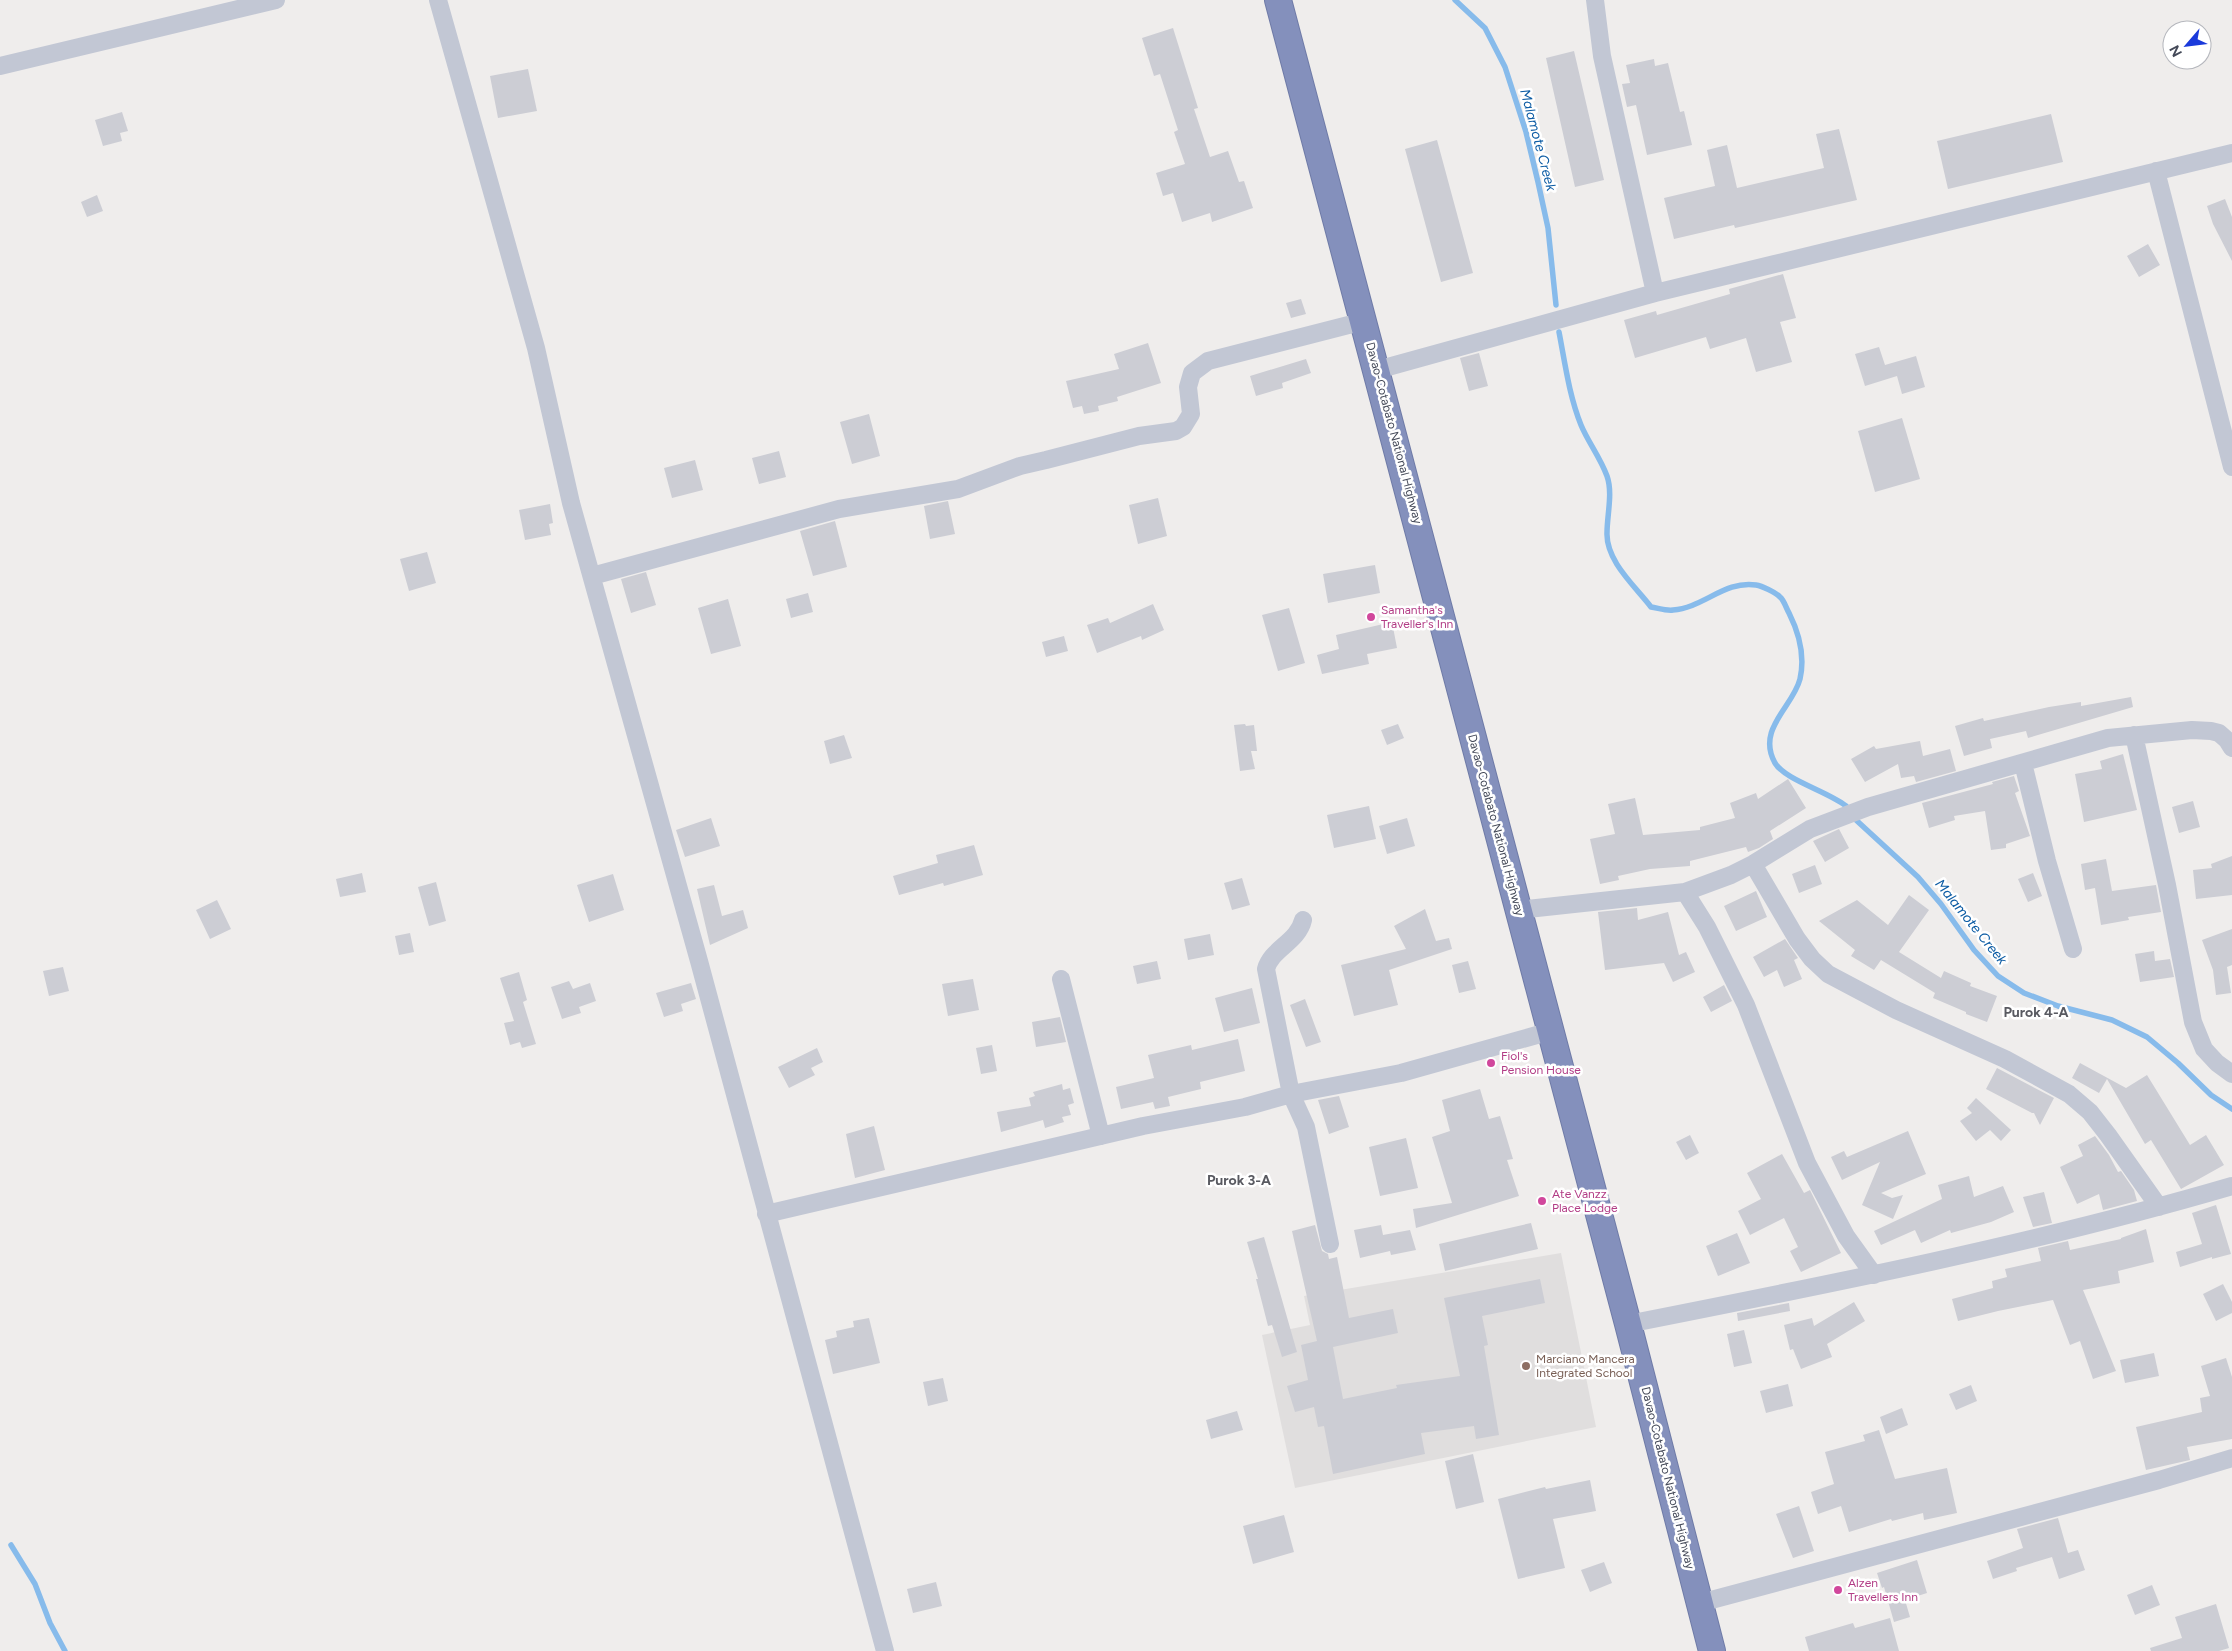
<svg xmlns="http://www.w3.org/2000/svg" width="2232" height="1651" viewBox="0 0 2232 1651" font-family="Figtree,sans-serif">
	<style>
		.education { fill: #e0dede }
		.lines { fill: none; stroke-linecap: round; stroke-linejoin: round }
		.stream { stroke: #87bbeb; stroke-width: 5.5 }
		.building { fill: #cccdd4 }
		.highway-casing { stroke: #6f7ba7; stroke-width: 28 }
		.minor { stroke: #c2c7d4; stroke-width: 18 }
		.highway { stroke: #8490bc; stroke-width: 26 }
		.hotel-dot { fill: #d1479c; stroke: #fff; stroke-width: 2 }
		.education-dot { fill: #8d6e63; stroke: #fff; stroke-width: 2 }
		.labels { text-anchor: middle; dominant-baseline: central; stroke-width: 5; stroke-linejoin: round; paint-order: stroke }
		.street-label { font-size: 12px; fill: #454a59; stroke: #fff }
		.hotel-label { font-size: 12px; fill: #b23c85; stroke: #fff; text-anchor: start }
		.education-label { font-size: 12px; fill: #785e54; stroke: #fff; text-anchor: start }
		.water-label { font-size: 14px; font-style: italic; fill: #0d5ca4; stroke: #fff }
		.neighbourhood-label { font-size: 14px; font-weight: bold; fill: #595a61; stroke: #fff }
	</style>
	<rect width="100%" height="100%" fill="#efedec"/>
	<!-- education -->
	<path class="education" d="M1561 1253 1596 1427 1295 1488 1262 1335 1310 1325 1304 1296Z"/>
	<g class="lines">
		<!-- stream -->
		<path class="stream" d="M1455 0 1485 28 1505 67 1526 132 1538 182 1548 228 1556 305
			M1559 332C1565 363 1569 395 1581 425 1588 442 1600 457 1607 476 1613 493 1607 515 1607 533 1606 561 1635 586 1651 607 1658 608 1666 611 1673 610 1703 608 1725 580 1756 585 1762 586 1775 592 1780 597 1784 600 1786 608 1789 613 1799 633 1805 657 1800 679 1793 707 1756 729 1775 763 1785 780 1827 791 1846 806
			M1856 820 1918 877 1941 904 1974 950 1998 976 2024 993 2058 1006 2112 1020 2147 1037 2178 1063 2211 1095 2232 1109
			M11 1545 35 1584 50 1623 65 1651"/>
	</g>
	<!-- building -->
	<path class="building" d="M1173 28 1198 108 1194 109 1210 157 1228 151 1239 182 1244 181 1253 208 1212 222 1210 213 1182 222 1173 193 1163 196 1156 173 1185 164 1174 132 1178 130 1160 74 1154 76 1142 38Z
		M1574 51 1604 180 1575 187 1546 58Z
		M1654 59 1655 66 1668 63 1680 112 1684 111 1692 145 1647 155 1636 105 1627 107 1622 84 1630 83 1626 65Z
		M528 69 537 111 498 118 490 76Z
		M122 112 128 131 120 133 122 141 103 146 95 120Z
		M2051 114 2063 162 1948 189 1937 141Z
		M1839 129 1857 200 1735 228 1734 225 1674 239 1664 198 1715 186 1707 150 1727 145 1737 188 1824 168 1816 134Z
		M1437 140 1473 273 1441 282 1405 149Z
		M97 195 103 211 87 217 81 202Z
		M2225 199 2232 217V261L2213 224 2207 206Z
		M2148 244 2160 265 2139 277 2127 256Z
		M1783 274 1796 318 1780 322 1792 362 1756 372 1746 338 1710 349 1706 337 1635 358 1624 320 1656 311 1657 315 1730 294 1729 289Z
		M1301 299 1306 314 1291 318 1286 303Z
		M1148 343 1161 383 1117 397 1118 401 1098 406 1099 411 1084 414 1082 406 1073 408 1066 381 1119 369 1114 354Z
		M1879 347 1885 365 1916 356 1925 387 1902 394 1897 376 1865 386 1855 354Z
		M1479 353 1488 386 1469 391 1460 358Z
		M1306 359 1311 373 1282 383 1283 388 1256 396 1250 376Z
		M869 414 880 456 852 464 840 422Z
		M1902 418 1920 479 1875 492 1858 431Z
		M779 451 786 477 759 484 752 458Z
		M695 460 703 490 672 498 664 468Z
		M1158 498 1167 536 1138 544 1129 505Z
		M948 501 955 534 930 539 924 506Z
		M550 504 553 523 549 524 551 535 525 540 519 510Z
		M835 521 847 567 813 576 800 531Z
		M427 552 436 583 409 591 400 559Z
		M1375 565 1380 593 1328 603 1323 574Z
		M646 572 656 605 631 613 621 579Z
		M808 593 813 612 791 618 786 599Z
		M728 599 741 646 711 654 698 608Z
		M1153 604 1164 630 1142 640 1141 636 1097 653 1087 625 1108 618 1110 623Z
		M1289 608 1305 663 1278 671 1262 615Z
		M1392 622 1397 648 1367 654 1369 664 1322 674 1317 655 1339 649 1336 635Z
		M1064 636 1068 651 1046 657 1042 642Z
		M2131 697 2133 707 2028 738 2026 731 1990 739 1992 748 1964 756 1955 726 1983 718 1984 721 2049 707 2081 702V706Z
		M1245 724 1246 726 1254 725 1257 751H1251L1255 769 1240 771 1234 725Z
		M1398 724 1404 738 1387 745 1381 730Z
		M844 735 852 758 830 764 824 741Z
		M1920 741 1923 756 1950 749 1956 771 1916 782 1914 776 1901 778 1898 764 1865 782 1851 759 1874 746 1876 749Z
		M2123 754 2137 810 2084 822 2075 774 2102 769 2100 761Z
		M2014 776 2019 791 2015 793 2030 836 2006 844V848L1991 850 1985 811 1954 816 1955 820 1929 828 1922 803 1993 784 1992 782Z
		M1788 779 1806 808 1770 831 1773 839 1759 848 1748 852 1746 847 1690 861V866L1650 869 1618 876 1619 880 1600 884 1590 839 1615 834 1608 804 1635 798 1643 835 1700 830V827L1735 818 1730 803 1756 793 1758 799Z
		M2193 801 2200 827 2179 833 2172 807Z
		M1369 806 1376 839 1334 848 1327 815Z
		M711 818 720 846 685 857 676 830Z
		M1407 818 1415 846 1387 854 1379 826Z
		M1839 829 1849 848 1825 862 1813 841Z
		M974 845 983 875 944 886 943 883 899 895 893 876 938 863 936 855Z
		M2232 856V895L2196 899 2193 870 2212 868 2211 864Z
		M2106 859 2112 891 2156 885 2161 912 2128 917 2129 920 2101 925 2095 888 2085 890 2081 864Z
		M1815 865 1822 884 1799 893 1792 874Z
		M362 873 366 892 340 897 336 879Z
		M2033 873 2042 896 2028 902 2018 879Z
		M613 874 624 910 589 922 577 885Z
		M1242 878 1250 905 1232 910 1224 883Z
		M436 882 446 921 429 926 418 887Z
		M714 885 722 916 743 910 748 928 710 945 697 889Z
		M1756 891 1767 917 1736 931 1724 906Z
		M1909 895 1929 910 1899 952 1941 978 1944 971 1971 983 1970 986 1997 996 1987 1022 1966 1014V1012L1933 998 1935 993 1881 960 1874 970 1851 956 1855 950 1819 921 1857 900 1888 925Z
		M217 900 231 929 210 939 196 910Z
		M1637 908 1638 920 1668 912 1679 955 1686 952 1695 972 1673 982 1664 963 1605 970 1598 912Z
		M1425 909 1436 941 1449 938 1452 949 1389 970 1398 1005 1354 1016 1341 965 1406 949 1394 926Z
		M2232 929V965L2227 967 2231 993 2216 995 2213 970 2202 940Z
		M410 933 414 952 399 955 395 936Z
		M1210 934 1214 955 1188 960 1184 939Z
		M1785 939 1798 958 1794 960 1802 979 1784 987 1777 970 1764 977 1753 957Z
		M2154 951 2155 961 2170 959 2174 977 2140 982 2135 954Z
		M1157 961 1161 979 1137 984 1133 966Z
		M1468 961 1476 989 1459 993 1452 965Z
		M63 967 69 991 49 996 43 971Z
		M519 972 527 1000 523 1002 536 1044 522 1048 520 1042 510 1045 504 1023 514 1021 500 978Z
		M973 979 979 1010 948 1016 942 984Z
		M569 981 573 989 590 983 596 1001 579 1007 581 1013 562 1019 551 987Z
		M691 983 696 999 681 1004 683 1011 664 1017 656 993Z
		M1724 985 1732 1001 1711 1012 1703 997Z
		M1252 988 1260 1023 1224 1032 1215 998Z
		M1305 999 1321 1042 1306 1047 1290 1005Z
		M1060 1017 1066 1042 1036 1047 1032 1022Z
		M1238 1039 1245 1071 1200 1082 1201 1089 1168 1097 1170 1106 1155 1109 1153 1102 1121 1109 1116 1087 1154 1078 1148 1055 1191 1045 1192 1050Z
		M992 1045 997 1071 981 1074 976 1048Z
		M817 1048 823 1062 811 1068 815 1075 789 1088 778 1067Z
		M2080 1063 2126 1088 2147 1075 2190 1145 2206 1135 2224 1165 2181 1189 2151 1140 2145 1144 2107 1079 2099 1093 2072 1078Z
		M1997 1068 2054 1098 2040 1125 2034 1113H2032L1986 1089Z
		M1062 1084 1063 1090 1070 1088 1074 1103 1068 1105 1071 1115 1062 1117 1064 1122 1045 1128 1043 1120 1001 1132 997 1112 1031 1106 1029 1098 1035 1096 1033 1092Z
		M1480 1089 1489 1119 1500 1116 1513 1159 1507 1160 1519 1196 1416 1228 1413 1209 1452 1203 1432 1137 1450 1131 1442 1100Z
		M1339 1096 1349 1127 1329 1134 1318 1100Z
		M1976 1098 2011 1130 2001 1141 1990 1130 1976 1141 1960 1121 1972 1113 1967 1108Z
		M874 1126 885 1170 855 1178 846 1134Z
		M1908 1131 1926 1174 1881 1193 1892 1198 1903 1195 1893 1219 1862 1205 1880 1162 1842 1180 1831 1157 1844 1151 1847 1157Z
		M1690 1135 1699 1153 1686 1160 1676 1142Z
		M2095 1136 2109 1155 2118 1172 2121 1171 2134 1190 2137 1201 2103 1210 2099 1194 2077 1204 2060 1167 2083 1156 2078 1145Z
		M1406 1138 1418 1188 1380 1196 1369 1147Z
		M1782 1154 1804 1193 1810 1190 1841 1253 1801 1272 1790 1251 1798 1247 1784 1218 1750 1235 1738 1211 1761 1199 1747 1173Z
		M1969 1176 1974 1197 2003 1186 2014 1212 1991 1222 1951 1233 1950 1230 1921 1243 1915 1230 1881 1245 1874 1231 1942 1199 1938 1185Z
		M2044 1192 2052 1223 2033 1227 2023 1197Z
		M2216 1205 2231 1254 2212 1259V1257L2180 1267 2176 1252 2202 1244 2192 1213Z
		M1531 1223 1538 1249 1445 1271 1439 1244Z
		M1315 1225 1322 1251 1328 1254 1329 1259 1337 1257 1349 1318 1393 1309 1398 1333 1333 1347 1343 1399 1397 1388 1396 1385 1460 1376 1444 1298 1540 1279 1545 1303 1482 1316 1488 1345 1484 1346 1499 1435 1476 1439 1474 1426 1421 1433 1425 1454 1333 1474 1324 1426 1318 1427 1314 1407 1295 1412 1287 1386 1308 1380 1301 1345 1317 1341 1292 1231Z
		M1381 1225 1383 1235 1410 1230 1416 1250 1391 1255 1390 1251 1360 1258 1354 1230Z
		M2146 1229 2154 1262 2118 1271 2120 1283 2083 1290 2116 1371 2093 1379 2080 1341 2070 1345 2053 1300 1998 1311 1958 1321 1952 1299 1993 1288 1992 1281 2007 1277 2005 1269 2041 1261 2038 1248 2068 1241 2070 1250 2121 1239V1238Z
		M1737 1233 1750 1263 1718 1276 1706 1246Z
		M1264 1237 1297 1352 1282 1357 1272 1325 1268 1326 1256 1279H1258L1247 1242Z
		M2223 1284 2232 1302V1313L2216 1321 2203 1294Z
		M1854 1302 1865 1321 1827 1344 1832 1357 1801 1369 1793 1349 1790 1350 1784 1325 1812 1318 1814 1326Z
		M1789 1303 1790 1311 1738 1321 1737 1313Z
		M869 1318 880 1363 833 1374 825 1340 837 1337 836 1331 854 1327 853 1321Z
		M1744 1330 1752 1363 1734 1367 1727 1334Z
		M2154 1353 2159 1376 2125 1383 2120 1360Z
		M2226 1358 2232 1377V1439L2187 1447 2190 1460 2146 1470 2136 1427 2202 1412 2200 1398 2210 1396 2201 1366Z
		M943 1378 948 1401 928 1406 923 1382Z
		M1788 1384 1793 1406 1766 1413 1760 1391Z
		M1971 1385 1977 1401 1956 1410 1949 1394Z
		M1902 1408 1908 1425 1886 1434 1880 1417Z
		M1237 1411 1243 1430 1211 1439 1206 1420Z
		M1879 1430 1895 1479 1947 1468 1957 1513 1924 1520 1923 1513 1892 1521 1891 1519 1849 1532 1841 1506 1818 1514 1811 1492 1834 1484 1825 1452 1865 1441 1863 1435Z
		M1473 1454 1484 1502 1456 1509 1445 1461Z
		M1590 1480 1596 1511 1553 1519 1565 1568 1518 1579 1498 1499 1545 1487 1546 1489Z
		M1799 1506 1814 1551 1793 1558 1776 1514Z
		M1284 1515 1294 1552 1253 1564 1243 1526Z
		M2058 1518 2068 1553 2078 1550 2085 1570 2059 1579 2052 1557 2016 1568 2017 1571 1993 1579 1987 1561 2023 1548 2017 1529Z
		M1917 1560 1927 1593 1905 1600 1910 1617 1894 1622 1884 1587 1882 1588 1877 1573Z
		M1604 1562 1612 1583 1590 1592 1581 1570Z
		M936 1582 942 1606 913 1613 907 1589Z
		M2152 1585 2160 1605 2135 1615 2127 1595Z
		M2216 1604 2229 1648 2219 1651H2151L2150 1648 2182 1638 2175 1617Z
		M1890 1618 1899 1651H1809L1805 1637 1853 1623 1855 1628Z"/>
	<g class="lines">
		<!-- highway casing -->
		<g class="highway-casing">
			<path id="highway" d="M1278 0 1628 1324 1712 1651"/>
		</g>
		<!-- minor -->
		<path class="minor" d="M438 0 536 348 571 503 699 961 885 1651
			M1595 0 1602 56 1655 293
			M0 66 276 0
			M2156 171 2232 467
			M1377 370 1655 293 2232 153
			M592 576 839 509 958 489 1020 466 1046 460 1139 436 1176 431 1183 427 1191 414 1188 387 1192 373 1208 361 1364 321
			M2134 735 2167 885 2193 1022 2204 1049 2217 1063 2232 1074
			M2023 763 2047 861 2073 949
			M1753 864 1797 939 1812 959 1828 974 1896 1010 2005 1059 2069 1094 2090 1112 2108 1135 2159 1207
			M1685 892 1707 927 1746 1005 1807 1163 1846 1236 1874 1275
			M1518 910 1685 892 1731 875 1753 864 1810 829 1868 807 2108 738 2192 730 2211 731 2219 733 2227 740 2232 748
			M1303 920C1298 942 1271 949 1266 969L1291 1094 1401 1073 1551 1031
			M1061 979 1101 1136
			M766 1214 1143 1126 1245 1107 1291 1094 1306 1127 1330 1244
			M1628 1324C1831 1284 2034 1244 2232 1186
			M1700 1603 2159 1480 2232 1458"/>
		<!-- highway -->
		<use href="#highway" class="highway"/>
	</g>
	<!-- markers -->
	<g class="hotel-dot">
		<circle cx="1371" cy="617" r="5"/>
		<circle cx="1491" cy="1063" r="5"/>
		<circle cx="1542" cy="1201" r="5"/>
		<circle cx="1838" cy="1590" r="5"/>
	</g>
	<circle class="education-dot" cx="1526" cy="1366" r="5"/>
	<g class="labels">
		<!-- street labels -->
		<g class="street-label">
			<text transform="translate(1394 433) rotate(75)">Davao-Cotabato National Highway</text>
			<text transform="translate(1496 825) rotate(75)">Davao-Cotabato National Highway</text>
			<text transform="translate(1668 1478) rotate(76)">Davao-Cotabato National Highway</text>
		</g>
		<!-- hotel labels -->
		<g class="hotel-label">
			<text x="1381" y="610">Samantha's<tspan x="1381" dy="14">Traveller's Inn</tspan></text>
			<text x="1501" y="1056">Fiol's<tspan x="1501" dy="14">Pension House</tspan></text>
			<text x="1552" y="1194">Ate Vanzz<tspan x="1552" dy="14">Place Lodge</tspan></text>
			<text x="1848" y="1583">Alzen<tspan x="1848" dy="14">Travellers Inn</tspan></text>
		</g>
		<!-- education labels -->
		<g class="education-label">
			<text x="1536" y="1359">Marciano Mancera<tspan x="1536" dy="14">Integrated School</tspan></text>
		</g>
		<!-- water labels -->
		<g class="water-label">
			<text transform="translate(1538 140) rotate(75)">Malamote Creek</text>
			<text transform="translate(1971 922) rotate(51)">Malamote Creek</text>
		</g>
		<!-- neighbourhood labels -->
		<g class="neighbourhood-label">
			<text x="2036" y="1012">Purok 4-A</text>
			<text x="1239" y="1180">Purok 3-A</text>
		</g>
	</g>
	<!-- north arrow -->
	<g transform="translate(2187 45) rotate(242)"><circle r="24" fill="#ffffff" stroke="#b5b7bd"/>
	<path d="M0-4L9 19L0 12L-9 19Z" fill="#1a3adb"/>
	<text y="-8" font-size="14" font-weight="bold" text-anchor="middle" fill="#454a59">N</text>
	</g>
</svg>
